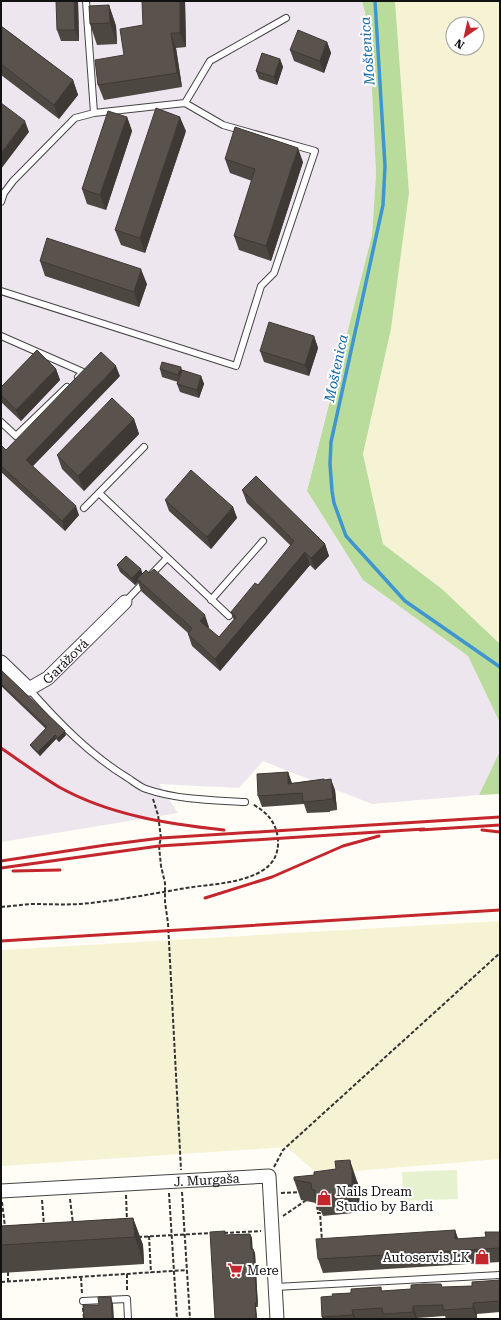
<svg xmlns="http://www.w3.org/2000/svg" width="501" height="1320" viewBox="0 0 501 1320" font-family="'Roboto Serif',serif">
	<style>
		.industrial { fill: #eee6ef }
		.farmland { fill: #f6f3d4; fill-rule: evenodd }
		.forest { fill: #b9dc9c }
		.pitch { fill: #e6f2cf }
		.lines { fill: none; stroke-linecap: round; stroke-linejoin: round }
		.stream { stroke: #3f96cf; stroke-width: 3.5 }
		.lane-casing { stroke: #444; stroke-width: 8 }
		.street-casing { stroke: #444; stroke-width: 15 }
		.path { stroke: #333; stroke-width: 2; stroke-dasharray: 4 2; stroke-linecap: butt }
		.lane { stroke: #fff; stroke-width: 6 }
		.street { stroke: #fff; stroke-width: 13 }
		.rail { stroke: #c4262e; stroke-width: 3 }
		.wall { fill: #4d4742 }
		.shaded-wall { fill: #3f3936 }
		.building { fill: #5a524d; stroke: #3f3936 }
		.labels { text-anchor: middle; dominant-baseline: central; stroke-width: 4; stroke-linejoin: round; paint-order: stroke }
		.street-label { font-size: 13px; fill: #111; stroke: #fff }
		.poi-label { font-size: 13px; fill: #111; stroke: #fff; text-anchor: start }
		.water-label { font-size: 14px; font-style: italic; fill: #1768a6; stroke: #fff }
	</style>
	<rect width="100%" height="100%" fill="#fffdf5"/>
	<!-- industrial -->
	<path class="industrial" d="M1 1H362L369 28 376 174 372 235 307 491 363 580 468 656 500 723V751L479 795 372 804 263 761 239 788 159 784 178 813 1 842Z"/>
	<!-- farmland -->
	<path class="farmland" d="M395 1H500V644L442 589 383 544 363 454 391 329 409 193ZM453 24H477V48H453Z
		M500 921V1159L318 1174 287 1147 1 1166V950Z"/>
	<!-- forest -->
	<path class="forest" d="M362 1H395L409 193 391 329 363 454 383 544 442 589 500 644V723L468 656 363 580 307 491 372 235 376 174 369 28Z
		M500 751V794L479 795Z"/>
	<!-- pitch -->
	<path class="pitch" d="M457 1170 458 1199 403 1201 402 1172Z"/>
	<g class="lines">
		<!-- stream -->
		<path class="stream" d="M375 1 385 166 383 205 331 442 330 464 332 491 334 503 346 536 405 601 500 667"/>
		<!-- lane casing -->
		<g class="lane-casing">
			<path id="lane" d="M86 1 94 113
				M1 202 4 193 13 181 75 118 94 113 185 103 210 61 286 18
				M1 291 236 366 261 286 274 273 315 151 223 125 185 103
				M1 336 83 372 78 377
				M1 422 16 436 67 387
				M99 493 229 616
				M84 508 144 447
				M211 600 263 541
				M125 602 167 558
				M29 689C58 722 90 755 128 778 134 782 140 787 146 789 178 800 212 800 245 802
				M275 1287 500 1275
				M83 1301 127 1299 128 1319"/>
		</g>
		<!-- street casing -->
		<g class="street-casing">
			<g id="street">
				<path id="s1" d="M1 662 29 689 48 678 125 602"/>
				<path id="s2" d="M1 1191 269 1176 277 1319"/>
			</g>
		</g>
		<!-- path -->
		<path class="path" d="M153 799 158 815 161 838 159 846 161 866 165 883V902L168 923 181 1170
			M1 907C11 906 21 905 31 904 48 904 64 905 80 904 116 901 151 894 186 888 210 884 238 884 260 872 273 865 279 854 278 839 276 822 267 812 252 804
			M274 1167 283 1150 500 953
			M182 1192 190 1319
			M169 1193 177 1319
			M281 1193 301 1192
			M126 1195 127 1221
			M70 1199 73 1224
			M42 1200 44 1226
			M316 1200 318 1213H320L322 1241
			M2 1202 5 1227
			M283 1216 308 1199
			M224 1233 261 1231
			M149 1236 151 1273
			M138 1237 211 1233
			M8 1272V1281
			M127 1274V1291
			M81 1277 82 1294
			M1 1282 187 1270
			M83 1308 84 1319"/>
		<!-- lane -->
		<use href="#lane" class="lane"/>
		<!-- street -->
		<use href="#street" class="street"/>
		<!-- rail -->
		<path class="rail" d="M1 748C20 761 39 775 59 787 109 815 168 824 224 830
			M420 830 500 825
			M482 830 500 832
			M1 861 106 845 161 838 500 817
			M1 868 159 846 424 829
			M13 871 60 870
			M205 898 272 877 343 846 379 836
			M1 941 500 910"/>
	</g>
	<!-- wall -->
	<path class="wall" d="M78 1 79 41H61L57 30Z
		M185 1 186 47 176 48 182 87 104 100 98 85 124 55 143 25Z
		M109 5 116 26 117 44 97 45 90 24Z
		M1 26 73 80 78 95 59 119 1 75Z
		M327 42 331 53 324 73 294 61 290 50Z
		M280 59 283 67 277 85 259 79 256 71Z
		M127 117 132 131 106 210 87 204 82 189Z
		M186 131 145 253 121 245 115 230Z
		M225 159 303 162 271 261 239 250 234 236 252 181 230 173Z
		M40 261 147 284 139 307 45 276Z
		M314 336 318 348 309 376 264 362 260 351Z
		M56 369 60 380 21 421 1 402V387Z
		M160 369 182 370 201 376 204 384 199 398 180 392 177 384 178 382 162 377Z
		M120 376 33 466 79 515 65 531 1 472V445L6 450Z
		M134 419 139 434 84 491 62 469 57 455Z
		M242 490 325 544 329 556 315 570 310 565 220 671 192 646 188 634V633L141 591 138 582 135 585 120 572 117 565 141 569 142 573 209 627 208 628 219 637 234 620 231 612 258 585 291 546 247 503Z
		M165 500 233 507 237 518 211 549 169 511Z
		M1 670 66 735 59 742 56 739 40 756 32 748 30 745 46 729 1 686Z
		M288 772 292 783 324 779 335 790 337 810 330 811V812L307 813 304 804 262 807 258 796Z
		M294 1180 357 1181 360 1190 359 1205 353 1206V1213L323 1216 321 1211H319L316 1203 301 1200Z
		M133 1218 143 1245 144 1264 1 1273V1226Z
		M455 1230 458 1239 486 1237 500 1232V1262L323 1273 318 1259Z
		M250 1234 252 1238V1249H253L255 1253 258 1307H256L257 1319H215L226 1235Z
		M500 1280V1312L477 1314V1319H446L445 1316 417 1318V1319H323L322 1317 333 1296 381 1287 382 1291 472 1286Z"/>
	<!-- shaded-wall -->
	<path class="shaded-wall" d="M74 1H78L79 41 75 30Z
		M180 1H185L186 47 180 33Z
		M109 5 116 26 117 44 110 23Z
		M171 33 176 48 182 87 177 73Z
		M327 42 331 53 324 73 320 61Z
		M280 59 283 67 277 85 274 77Z
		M73 80 78 95 59 119 54 105Z
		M127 117 132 131 106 210 100 195Z
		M180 117 186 131 145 253 140 238Z
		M25 121 29 132 1 169V153Z
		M298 148 303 162 271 261 266 246Z
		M141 269 147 284 139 307 134 292Z
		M314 336 318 348 309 376 305 365Z
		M116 366 120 376 29 470 26 460Z
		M181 367 184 375 181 383 178 375Z
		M56 369 60 380 21 421 16 410Z
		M201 376 204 384 199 398 197 390Z
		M134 419 139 434 84 491 78 476Z
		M76 506 79 515 65 531 62 521Z
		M233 507 237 518 211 549 207 537Z
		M325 544 329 556 315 570 311 558Z
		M305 552 310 565 220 671 215 659Z
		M141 569 143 576 137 579 138 582 135 585 132 578Z
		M205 615 209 627 204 633 200 621Z
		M65 731 66 735 59 742 58 738Z
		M55 735 56 739 40 756 38 752Z
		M288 772 292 784V795L288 784Z
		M331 779 335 790 337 810 333 799Z
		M350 1160 360 1190 359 1205 352 1185Z
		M345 1185 353 1206V1213L346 1193Z
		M133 1218 143 1245 144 1264 135 1237Z
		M455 1230 460 1244 455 1239Z
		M250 1234 252 1238 253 1253 251 1249Z
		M253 1249 255 1253 258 1307 257 1303Z
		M111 1297 113 1304 114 1319H112Z
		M255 1303 256 1307 257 1319H256Z
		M473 1303 477 1314V1319L473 1308Z
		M413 1306 417 1318V1319H416L413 1312Z
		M352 1310 356 1319H354L353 1315Z"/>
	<!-- building -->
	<path class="building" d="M56 1H74L75 30H57Z
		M142 1H180V33H171L177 73 98 85 95 60 124 55 120 29 143 25Z
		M109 5 110 23 90 24 89 6Z
		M1 26 73 80 54 105 1 64Z
		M298 30 327 42 320 61 290 50Z
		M262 53 280 59 274 77 256 71Z
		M1 103 25 121 1 153Z
		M156 108 180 117 140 238 115 230Z
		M108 111 127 117 100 195 82 189Z
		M235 127 298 148 266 246 234 236 255 169 225 159Z
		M47 238 141 269 134 292 40 261Z
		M269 322 314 336 305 365 260 351Z
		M37 350 56 369 16 410 1 395V387Z
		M101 352 116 366 26 460 76 506 62 521 1 466V445L6 450Z
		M162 362 181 367 178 375 160 369Z
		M182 370 201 376 197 390 177 384Z
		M112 398 134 419 78 476 57 455Z
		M191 470 233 507 207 537 165 500Z
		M256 476 325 544 311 558 305 552 215 659 188 634 192 628 137 579 146 570 149 573 154 569 205 615 200 621 219 637 236 617 231 612 255 583 258 585 294 541 242 490Z
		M126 556 141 569 132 578 117 565Z
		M1 670 65 731 58 738 55 735 38 752 30 745 47 727 1 684Z
		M288 772V784L324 779V780L331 779 333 799H326V800L303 802 302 793 258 796 257 774Z
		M350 1160 351 1169H352V1185H345L346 1193 315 1196V1190H312L311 1183 294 1180V1177L314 1175V1172L336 1169 335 1161Z
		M133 1218 135 1237 1 1245V1226Z
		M455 1230V1239L486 1237 485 1232H500V1248L318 1259 316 1239Z
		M225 1231V1235L250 1234 251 1249H253L257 1303H255L256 1319H215L210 1232Z
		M500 1280V1301L473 1303V1308L443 1310V1305L413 1306V1312L383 1314 382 1308 352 1310 353 1315 322 1317 321 1297 333 1296 332 1294 351 1293V1289L381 1287V1291L411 1289V1285L423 1284H441L442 1287 472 1286V1282Z
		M98 1297H111L112 1319H84L83 1305H99Z"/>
	<!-- icons -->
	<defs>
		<g id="shop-bare" transform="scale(1.2)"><path d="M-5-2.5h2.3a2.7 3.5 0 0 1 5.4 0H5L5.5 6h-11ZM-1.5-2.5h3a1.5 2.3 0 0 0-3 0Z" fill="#c4262e" stroke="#fff" stroke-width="2.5" paint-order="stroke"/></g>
		<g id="supermarket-bare" transform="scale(1.2)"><path d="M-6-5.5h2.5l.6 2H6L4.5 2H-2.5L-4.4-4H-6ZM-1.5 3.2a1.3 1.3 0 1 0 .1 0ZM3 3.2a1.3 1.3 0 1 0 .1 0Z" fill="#c4262e" stroke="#fff" stroke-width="2.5" paint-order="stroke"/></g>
	</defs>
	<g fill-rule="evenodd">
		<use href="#shop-bare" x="324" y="1198"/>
		<use href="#shop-bare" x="482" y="1257"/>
		<use href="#supermarket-bare" x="235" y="1270"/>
	</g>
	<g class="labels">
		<!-- street labels -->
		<g class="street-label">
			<text stroke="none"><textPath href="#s1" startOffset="85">Garážová</textPath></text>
			<text stroke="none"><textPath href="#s2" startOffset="206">J. Murgaša</textPath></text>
		</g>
		<!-- poi labels -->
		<g class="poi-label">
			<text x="336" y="1191">Nails Dream<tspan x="336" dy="15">Studio by Bardi</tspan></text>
			<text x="470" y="1257" text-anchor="end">Autoservis LK</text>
			<text x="247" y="1270">Mere</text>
		</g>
		<!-- water labels -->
		<g class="water-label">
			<text transform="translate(367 51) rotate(-94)">Moštenica</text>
			<text transform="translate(336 368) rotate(-78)">Moštenica</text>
		</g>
	</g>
	<!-- border -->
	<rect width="501" height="1320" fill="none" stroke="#111111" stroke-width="4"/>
	<!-- north arrow -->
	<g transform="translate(465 36) rotate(214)"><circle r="19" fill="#ffffff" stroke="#a0a0a0"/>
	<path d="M0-3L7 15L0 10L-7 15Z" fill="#c4262e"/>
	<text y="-6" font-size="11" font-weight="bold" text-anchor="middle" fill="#111111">N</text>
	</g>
</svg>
